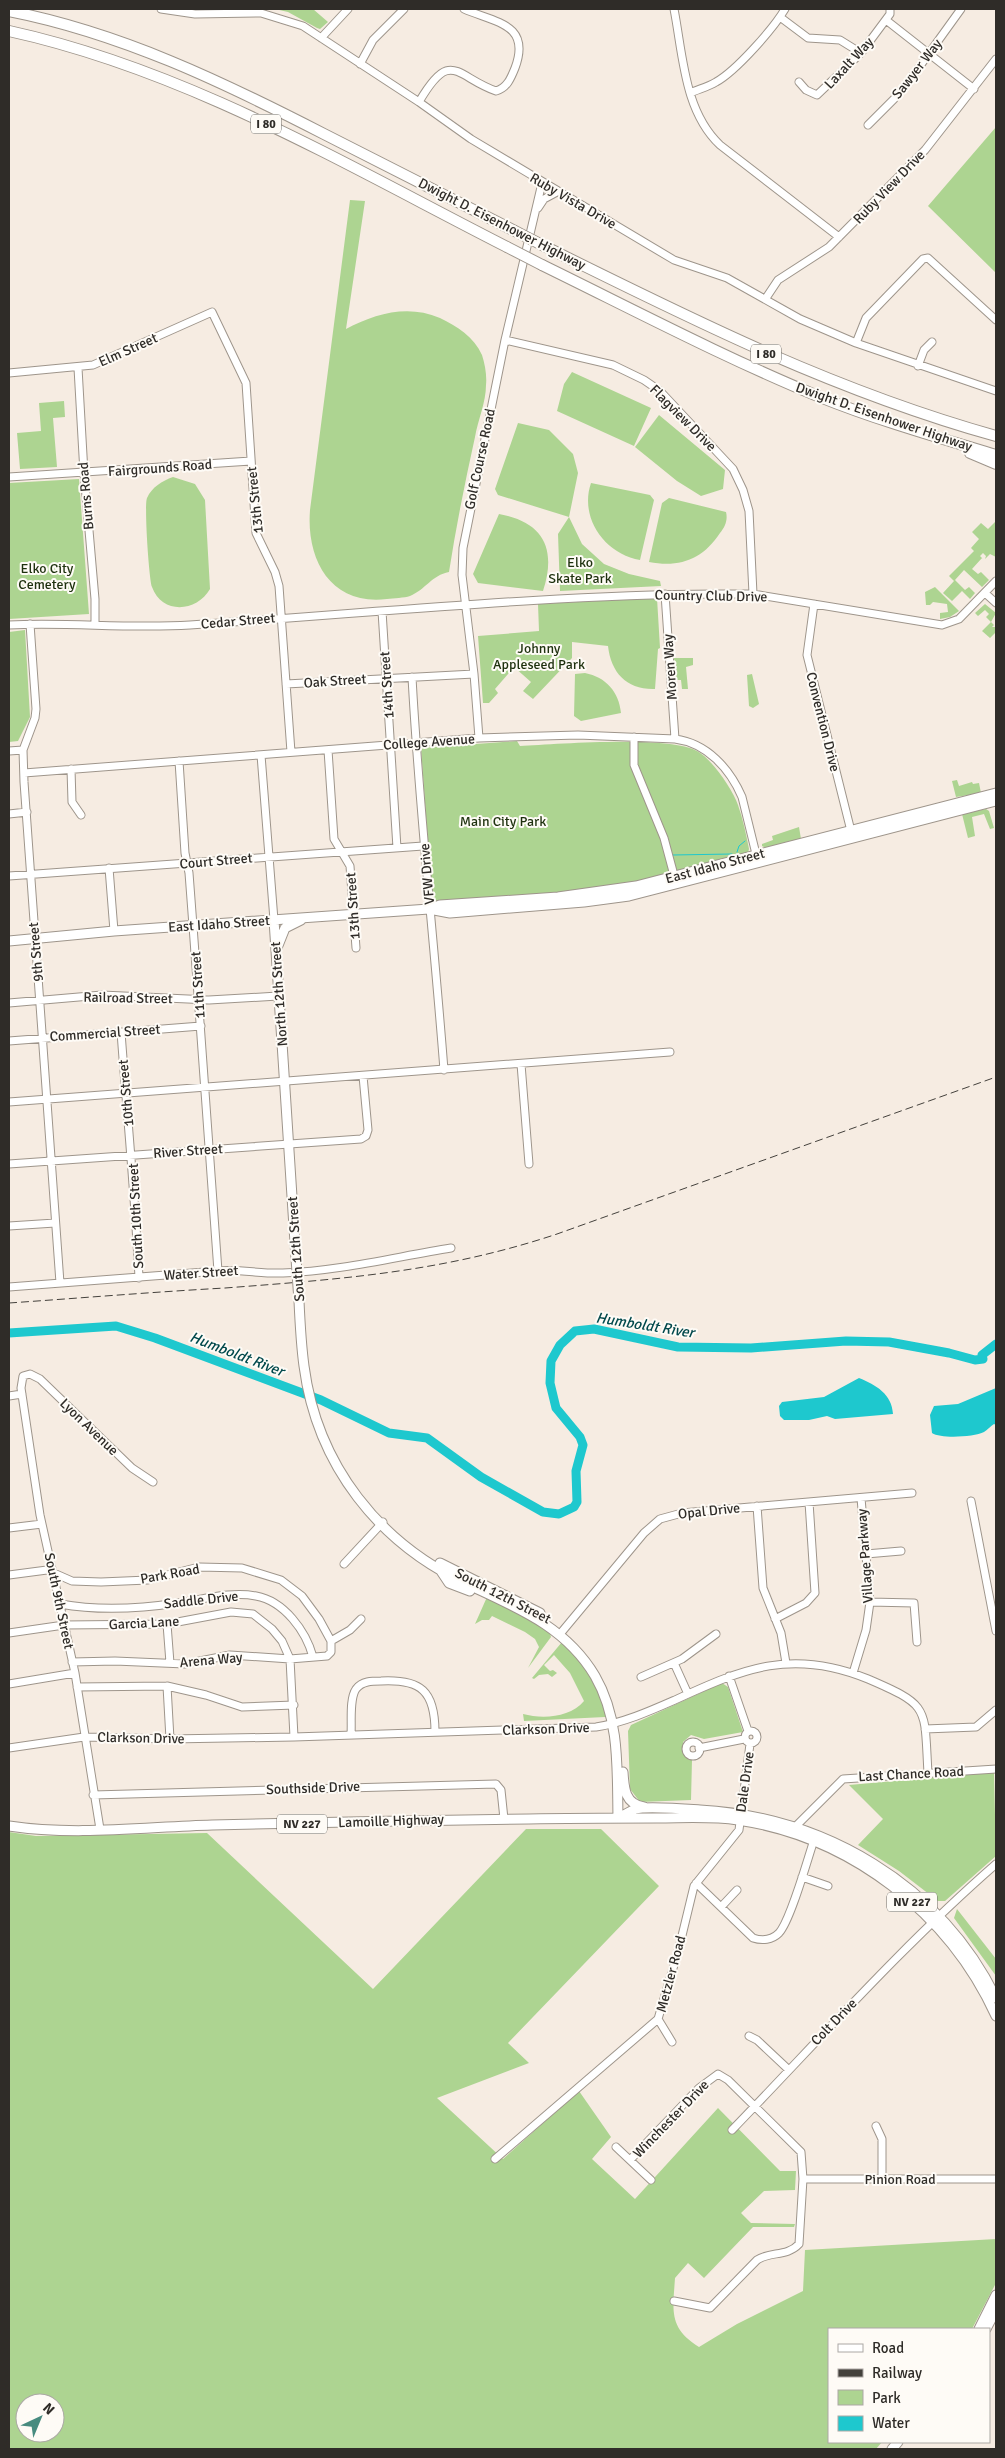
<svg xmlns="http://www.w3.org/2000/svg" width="1005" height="2458" viewBox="0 0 1005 2458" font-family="Signika,sans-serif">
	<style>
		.green { fill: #add491; fill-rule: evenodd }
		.water { fill: #1ec8ce }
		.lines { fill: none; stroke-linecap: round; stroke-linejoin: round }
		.stream { stroke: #1ec8ce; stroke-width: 1 }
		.river { stroke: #1ec8ce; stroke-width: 9 }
		.minor-casing { stroke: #9e958b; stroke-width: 9 }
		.major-casing { stroke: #9e958b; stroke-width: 11 }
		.highway-casing { stroke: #9e958b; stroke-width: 12 }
		.minor { stroke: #fff; stroke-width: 7 }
		.major { stroke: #fff; stroke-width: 9 }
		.highway { stroke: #fff; stroke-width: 10 }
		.rail { stroke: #44413c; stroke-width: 1; stroke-dasharray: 8 4; stroke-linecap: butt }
		.major-bridge-casing { stroke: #9e958b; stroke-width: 11; stroke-linecap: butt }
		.highway-bridge-casing { stroke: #9e958b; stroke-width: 12; stroke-linecap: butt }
		.major-bridge { stroke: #fff; stroke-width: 9 }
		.highway-bridge { stroke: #fff; stroke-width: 10 }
		.labels { text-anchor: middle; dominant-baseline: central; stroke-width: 4; stroke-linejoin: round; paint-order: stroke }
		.shield { fill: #fefbf6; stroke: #6d6a66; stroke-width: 1 }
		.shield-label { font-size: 12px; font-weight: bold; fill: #2f2c28 }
		.street-label { font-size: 14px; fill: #2f2c28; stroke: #fefbf6 }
		.park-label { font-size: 14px; fill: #1e310e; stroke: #fefbf6 }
		.water-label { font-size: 15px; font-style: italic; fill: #02494c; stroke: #fefbf6 }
	</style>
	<rect width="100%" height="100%" fill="#f6ece2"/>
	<!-- green -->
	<path class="green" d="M275 9H313L328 22 320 29 317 28 288 12Z
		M996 127V273L928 206Z
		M350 200 365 201 346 329C375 314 407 304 440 318 457 326 474 337 482 355 485 364 487 376 486 385 486 402 478 420 475 437 465 482 456 527 449 572 432 575 425 590 410 596 404 598 394 598 387 599 331 606 306 560 310 510Z
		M572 372 651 408 634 446 557 411 564 384Z
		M64 401 65 417 53 418 57 467 20 469 17 433 41 431 39 403Z
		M659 415 725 470 723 489 701 496 677 481 635 447Z
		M518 423 549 430 573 454 578 473 569 517 582 544 604 564 629 574 660 581 661 586 560 591 558 534 569 517 498 495 495 489Z
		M173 477 195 484 205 500 210 589C197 612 162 615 152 587 149 579 144 505 147 498 152 487 162 481 173 477Z
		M79 479 89 614 9 619V483Z
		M591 483 650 495 654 500 640 560C605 554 579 518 591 483Z
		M669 498 726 512C728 520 725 527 720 533 703 559 680 568 649 562L662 503Z
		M499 514C543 522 557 548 543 591L478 583 473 574Z
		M996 521V557L990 554 985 559 986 556 983 553 980 556 984 560 982 558 972 569 978 574 981 572 989 580 982 587 964 570 955 580 965 590 969 587 975 593 970 599 962 591 952 601 943 593 954 581 949 576 974 551 971 548 979 539 972 532 981 523 988 529Z
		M935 587 959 611 950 617 940 619V613L948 612 947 604 933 602 930 605H926L925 592Z
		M657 598 660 648 658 649 655 689C627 690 611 673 608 646L572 642V658L533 699 523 691 531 682 514 667 495 689 498 693 489 703H483L478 636 539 631 538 604Z
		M985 604 996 613 991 622 994 625 992 627H996V632L990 638 982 631 991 622 986 617 989 614 985 610 978 616 975 613Z
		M25 630 30 717 18 741 9 742V632Z
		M674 658H693V665L686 667 688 689H682L681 680H675Z
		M585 673C606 677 619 692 621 713L581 721 574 716 575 674Z
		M752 674 759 704 753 708 749 706 747 675Z
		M517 741 520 746C556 744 669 735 697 751 711 758 733 790 738 805 743 819 746 834 749 849L748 853 680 874 604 889 435 903 432 898 421 748Z
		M957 780 959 786 972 782 973 784 979 783 981 793 956 797 952 781Z
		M986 809 989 811 994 828 990 829 984 814 972 817 975 836 968 838 962 814Z
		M799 827 801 839 766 848 762 846V844L773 840 772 836Z
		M487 1597 549 1630 551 1637 528 1668 539 1647 535 1639 525 1632 492 1616 489 1620H482L475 1624Z
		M562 1642C578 1658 607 1693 605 1717L524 1721 523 1714C542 1719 570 1718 584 1701L570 1673 554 1655 544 1665 550 1671 553 1670 557 1673 552 1677 548 1674 539 1675 534 1679 532 1678Z
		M722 1683 728 1687 743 1732 704 1739 691 1735 683 1742V1752L692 1760 691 1800 640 1802 630 1789 628 1731 631 1725Z
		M985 1773H994L996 1856 945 1901H938L899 1871 858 1845 883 1819 849 1785Z
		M526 1829H601L659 1886 508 2043 529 2063 437 2098 503 2159 579 2091 611 2137 592 2159 635 2199 718 2108 780 2171H796L795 2190 764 2191 741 2213 751 2223 795 2224 794 2227H753L704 2278 688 2263 675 2278C673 2310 668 2328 699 2347L737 2324 803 2291 805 2250 996 2239V2283L972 2329H829V2442H882L876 2449H9V1832L36 1836 207 1833 373 1989ZM25 2403H55V2433H25Z
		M957 1909 996 1959V1976L954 1918Z"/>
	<!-- water -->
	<path class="water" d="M859 1378C876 1385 892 1394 893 1414L835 1419 827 1416 809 1420H784L780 1416 779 1406 782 1402 824 1397Z
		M996 1388V1425L994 1424C991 1426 987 1430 984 1432 974 1437 941 1439 932 1433L930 1415 934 1406 958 1404Z"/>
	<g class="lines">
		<!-- stream -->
		<path class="stream" d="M737 852 739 846 745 841
			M673 855 732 854"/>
		<!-- river -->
		<path class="river" d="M9 1333 116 1326 155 1338 321 1400 389 1433 427 1438 481 1477 543 1512 559 1514 574 1507 577 1502 576 1471 583 1445 580 1437 556 1408 550 1383 551 1361 560 1345 575 1331 594 1329 678 1347 751 1348 846 1341 889 1342 949 1353 975 1360 983 1359 982 1355 996 1344"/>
		<!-- minor casing -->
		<g class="minor-casing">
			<path id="minor" d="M161 9 195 14 261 13 303 26 419 102 471 139 674 260 727 278 800 319 856 343 996 391
				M674 9C683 55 684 111 720 145L839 237
				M780 17 808 38 840 40 861 53
				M886 20 974 89
				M321 38 348 9
				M360 64 373 40 404 9
				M799 82 806 90 817 95 861 53 890 14V9
				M690 93C699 89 708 87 716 82 736 71 773 29 785 9
				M419 102C451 47 456 77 496 91 507 88 511 78 515 68 532 23 493 22 464 9
				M868 125 894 99 912 77 961 9
				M538 208 544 199 557 192
				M766 298 778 280 829 247 925 150 996 59
				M505 340 613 365 644 380 660 391 733 469 743 490 749 511 753 594
				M856 343 866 318 923 259 928 258 996 320
				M918 366 924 350 932 342
				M78 368 84 473 95 599V624
				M9 373 93 365 212 312 246 383 256 533 275 572 279 586 291 752
				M9 477 251 461
				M985 593 996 603
				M665 594 675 739
				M814 604 807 655 852 835
				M382 611 397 848
				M30 624 36 709 35 718 23 750 24 782 60 1283
				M9 625C69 622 130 629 190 625 365 614 540 595 715 594H753L942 625 959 619 996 581
				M412 677C419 809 434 939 444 1070
				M286 684 474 674
				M634 737V765L664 838 675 879
				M479 738 474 674 462 575 463 548 505 340 542 183
				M328 750 334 839 350 866 356 948
				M9 751 23 750
				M261 755 274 920
				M179 761 185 853 189 873 193 926 218 1271
				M71 769 72 802 81 815
				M24 773 479 738 578 735 675 739C707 743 730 769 742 797L757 858
				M9 814 27 812
				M109 868 114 931
				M9 876 423 846
				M9 1003 102 995 209 1000 278 996
				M121 1032C127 1114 135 1195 139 1278
				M9 1041 201 1026
				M521 1064 529 1164
				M9 1102 670 1052
				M9 1164 361 1139 366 1136 368 1130 363 1076
				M9 1226 55 1223
				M9 1287 218 1271C240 1269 261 1274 283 1273 340 1271 395 1257 451 1248
				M9 1396 22 1394
				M971 1501 996 1631
				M757 1506 763 1588 781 1633 786 1663
				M9 1528 42 1524
				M866 1554 901 1551
				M344 1564 383 1522
				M9 1575 47 1570 72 1581 101 1582 148 1580 199 1567 242 1568 281 1580 302 1596 319 1619 331 1641V1652L327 1656 290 1659 230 1655 185 1664 115 1661 72 1662
				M870 1602 914 1603 917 1642
				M60 1604C99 1611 138 1609 177 1603 202 1600 230 1591 256 1596 284 1601 306 1631 313 1657
				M775 1619 806 1603 815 1593 809 1502
				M167 1624 170 1663
				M9 1633 64 1625 167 1624 231 1612 253 1614 272 1629 282 1641 290 1659 294 1737
				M560 1634 644 1533 660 1519 682 1513 912 1493
				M331 1641 350 1630 361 1619
				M674 1663 688 1694
				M853 1673 866 1630 870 1602 861 1498
				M729 1676 748 1731
				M641 1677 682 1659 716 1634
				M9 1684 75 1673
				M167 1686 170 1739
				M77 1687 167 1686 206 1695 242 1707 294 1705
				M925 1729 976 1727 996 1710
				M745 1737a6 6 0 1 1 12 0a6 6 0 1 1-12 0Z
				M351 1735C352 1722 349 1699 356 1689 362 1681 372 1681 381 1681 421 1679 435 1691 435 1732
				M686 1749a7 7 0 1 1 14 0a7 7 0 1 1-14 0Z
				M9 1748 84 1737 170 1739 294 1737 596 1727C623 1723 650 1711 675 1700 744 1668 793 1648 868 1679 931 1706 924 1707 928 1773
				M699 1748 744 1739
				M93 1795 496 1784 501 1790 504 1819
				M100 1829 75 1673 40 1515 21 1388 23 1376 30 1374 40 1379 132 1468 153 1482
				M791 1831 843 1779 996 1769
				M802 1877 828 1886
				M696 1883 753 1938C762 1941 772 1940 779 1933 791 1920 808 1857 815 1837
				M721 1907 737 1890
				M658 2019 672 2042
				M749 2036 757 2040 789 2070
				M876 2126 882 2139V2179
				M732 2130C819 2040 902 1946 996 1864
				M616 2147 651 2180
				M495 2159 658 2019 679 1948 694 1886 739 1830 750 1744
				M630 2160 699 2088 718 2074 728 2080 801 2152 803 2179 799 2244C787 2257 770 2251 757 2260L710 2308 674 2301
				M803 2179H996"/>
		</g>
		<!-- major casing -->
		<g class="major-casing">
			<path id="major" d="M429 909 450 913 584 902 629 896 996 801
				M274 920 296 1258
				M9 941 114 931 429 909 440 905 558 897 636 886 996 793
				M277 948 285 928 301 920
				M299 1301C300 1323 301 1344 304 1366 317 1465 379 1544 469 1585 518 1608 566 1627 595 1676 620 1719 617 1769 618 1817
				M440 1563 540 1613
				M441 1571 449 1583 470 1591
				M623 1772C624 1789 625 1804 644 1807
				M622 1816C626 1814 631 1811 635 1809 647 1806 686 1809 700 1810 824 1817 940 1884 996 1998
				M9 1826C75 1836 145 1827 212 1825 318 1822 423 1821 529 1819 572 1818 615 1818 657 1818 684 1818 711 1816 738 1820 851 1837 949 1913 996 2016
				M979 2329 996 2295
				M986 2329 996 2310
				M892 2449 898 2442"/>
		</g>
		<!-- highway casing -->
		<g class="highway-casing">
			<path id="highway" d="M9 11C121 33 223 82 324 134 387 166 450 198 513 230
				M9 31C187 70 346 165 507 247
				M546 247C695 321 835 391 996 436
				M542 265C634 310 725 358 820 397 877 420 937 437 996 455
				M970 453 996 464"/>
		</g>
		<!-- minor -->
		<use href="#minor" class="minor"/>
		<!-- major -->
		<use href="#major" class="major"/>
		<!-- highway -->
		<use href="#highway" class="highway"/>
		<!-- rail -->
		<path class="rail" d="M9 1303C81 1298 153 1292 225 1288 343 1279 443 1272 557 1234L996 1077"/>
		<!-- major-bridge casing -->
		<g class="major-bridge-casing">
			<path id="major-bridge" d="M296 1258 299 1301"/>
		</g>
		<!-- highway-bridge casing -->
		<g class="highway-bridge-casing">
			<path id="highway-bridge" d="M513 230 546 247
				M507 247 542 265"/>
		</g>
		<!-- major-bridge -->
		<use href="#major-bridge" class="major-bridge"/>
		<!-- highway-bridge -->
		<use href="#highway-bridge" class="highway-bridge"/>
	</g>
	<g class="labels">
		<!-- shield labels -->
		<g class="shield">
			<rect x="251" y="114.5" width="30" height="19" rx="4"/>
			<rect x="751" y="344.5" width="30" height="19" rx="4"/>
			<rect x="277" y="1814.5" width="50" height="19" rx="4"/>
			<rect x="887" y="1892.5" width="50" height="19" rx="4"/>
		</g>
		<g class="shield-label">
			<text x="266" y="124">I 80</text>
			<text x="766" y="354">I 80</text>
			<text x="302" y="1824">NV 227</text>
			<text x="912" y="1902">NV 227</text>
		</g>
		<!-- street labels -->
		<g class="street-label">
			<text transform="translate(849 63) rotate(-47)">Laxalt Way</text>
			<text transform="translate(917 69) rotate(-52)">Sawyer Way</text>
			<text transform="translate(889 187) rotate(-46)">Ruby View Drive</text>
			<text transform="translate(573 201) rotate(30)">Ruby Vista Drive</text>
			<text transform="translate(502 224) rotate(27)">Dwight D. Eisenhower Highway</text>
			<text transform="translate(128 350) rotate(-24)">Elm Street</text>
			<text transform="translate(884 417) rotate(19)">Dwight D. Eisenhower Highway</text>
			<text transform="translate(683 418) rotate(45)">Flagview Drive</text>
			<text transform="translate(480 459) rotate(-78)">Golf Course Road</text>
			<text transform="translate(160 468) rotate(-4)">Fairgrounds Road</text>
			<text transform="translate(86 496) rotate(-95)">Burns Road</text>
			<text transform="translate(255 500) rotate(-96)">13th Street</text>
			<text transform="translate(711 596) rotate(1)">Country Club Drive</text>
			<text transform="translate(238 621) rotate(-5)">Cedar Street</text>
			<text transform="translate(670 667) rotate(-94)">Moren Way</text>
			<text transform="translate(335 681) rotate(-4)">Oak Street</text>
			<text transform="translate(387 685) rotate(-94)">14th Street</text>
			<text transform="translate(823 722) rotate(76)">Convention Drive</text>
			<text transform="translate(429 742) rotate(-4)">College Avenue</text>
			<text transform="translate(216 861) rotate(-5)">Court Street</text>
			<text transform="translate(715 866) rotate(-15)">East Idaho Street</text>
			<text transform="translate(427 874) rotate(-95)">VFW Drive</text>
			<text transform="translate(353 906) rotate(-94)">13th Street</text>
			<text transform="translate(219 924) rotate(-4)">East Idaho Street</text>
			<text transform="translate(36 952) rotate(-95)">9th Street</text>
			<text transform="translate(198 985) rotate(-94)">11th Street</text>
			<text transform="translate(279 994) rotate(-94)">North 12th Street</text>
			<text transform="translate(128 998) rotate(1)">Railroad Street</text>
			<text transform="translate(105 1033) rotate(-4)">Commercial Street</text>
			<text transform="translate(126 1093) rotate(-95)">10th Street</text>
			<text transform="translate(188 1151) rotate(-4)">River Street</text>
			<text transform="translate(136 1216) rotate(-93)">South 10th Street</text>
			<text transform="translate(296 1249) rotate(-94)">South 12th Street</text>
			<text transform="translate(201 1273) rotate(-4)">Water Street</text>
			<text transform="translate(89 1427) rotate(44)">Lyon Avenue</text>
			<text transform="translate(709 1511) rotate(-6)">Opal Drive</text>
			<text transform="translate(865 1556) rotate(-94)">Village Parkway</text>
			<text transform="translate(170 1574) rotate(-10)">Park Road</text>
			<text transform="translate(503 1596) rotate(27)">South 12th Street</text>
			<text transform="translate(201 1600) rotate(-6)">Saddle Drive</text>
			<text transform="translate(59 1601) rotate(78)">South 9th Street</text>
			<text transform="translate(144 1623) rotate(-3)">Garcia Lane</text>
			<text transform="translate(211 1660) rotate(-5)">Arena Way</text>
			<text transform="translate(546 1729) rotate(-2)">Clarkson Drive</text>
			<text transform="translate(141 1738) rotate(1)">Clarkson Drive</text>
			<text transform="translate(911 1774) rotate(-3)">Last Chance Road</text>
			<text transform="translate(745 1782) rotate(-82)">Dale Drive</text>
			<text transform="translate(313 1788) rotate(-2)">Southside Drive</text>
			<text transform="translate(391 1821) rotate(-2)">Lamoille Highway</text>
			<text transform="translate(671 1974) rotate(-75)">Metzler Road</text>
			<text transform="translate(834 2022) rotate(-46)">Colt Drive</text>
			<text transform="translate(671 2119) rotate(-46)">Winchester Drive</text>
			<text x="900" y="2179">Pinion Road</text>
		</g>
		<!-- park labels -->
		<g class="park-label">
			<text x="580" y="562">Elko<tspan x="580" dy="16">Skate Park</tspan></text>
			<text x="47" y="568">Elko City<tspan x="47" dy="16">Cemetery</tspan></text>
			<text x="539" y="648">Johnny<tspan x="539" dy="16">Appleseed Park</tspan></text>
			<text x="503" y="821">Main City Park</text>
		</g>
		<!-- water labels -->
		<g class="water-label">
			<text transform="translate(645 1325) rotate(9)">Humboldt River</text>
			<text transform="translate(237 1354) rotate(21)">Humboldt River</text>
		</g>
	</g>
	<!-- border -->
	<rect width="1005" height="2458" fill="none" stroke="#2f2c28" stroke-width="20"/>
	<!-- legend -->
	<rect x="828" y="2328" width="162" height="115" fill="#fefbf6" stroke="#aba8a4"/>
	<rect x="838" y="2344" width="25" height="8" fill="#ffffff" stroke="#aba8a4"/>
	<text x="872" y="2353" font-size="15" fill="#2f2c28">Road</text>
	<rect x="838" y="2369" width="25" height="8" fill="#44413c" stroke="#aba8a4"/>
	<text x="872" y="2378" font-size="15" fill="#2f2c28">Railway</text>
	<rect x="838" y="2390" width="25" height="15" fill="#add491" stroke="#aba8a4"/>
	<text x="872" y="2403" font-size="15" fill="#2f2c28">Park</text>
	<rect x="838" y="2416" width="25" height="15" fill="#1ec8ce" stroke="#aba8a4"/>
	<text x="872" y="2428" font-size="15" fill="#2f2c28">Water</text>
	<!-- north arrow -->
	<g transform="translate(40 2418) rotate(44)"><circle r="24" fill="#fefbf6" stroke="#aba8a4"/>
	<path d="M0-4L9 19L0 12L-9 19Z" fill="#478b7f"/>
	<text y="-8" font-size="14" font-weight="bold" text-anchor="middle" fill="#2f2c28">N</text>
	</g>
</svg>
